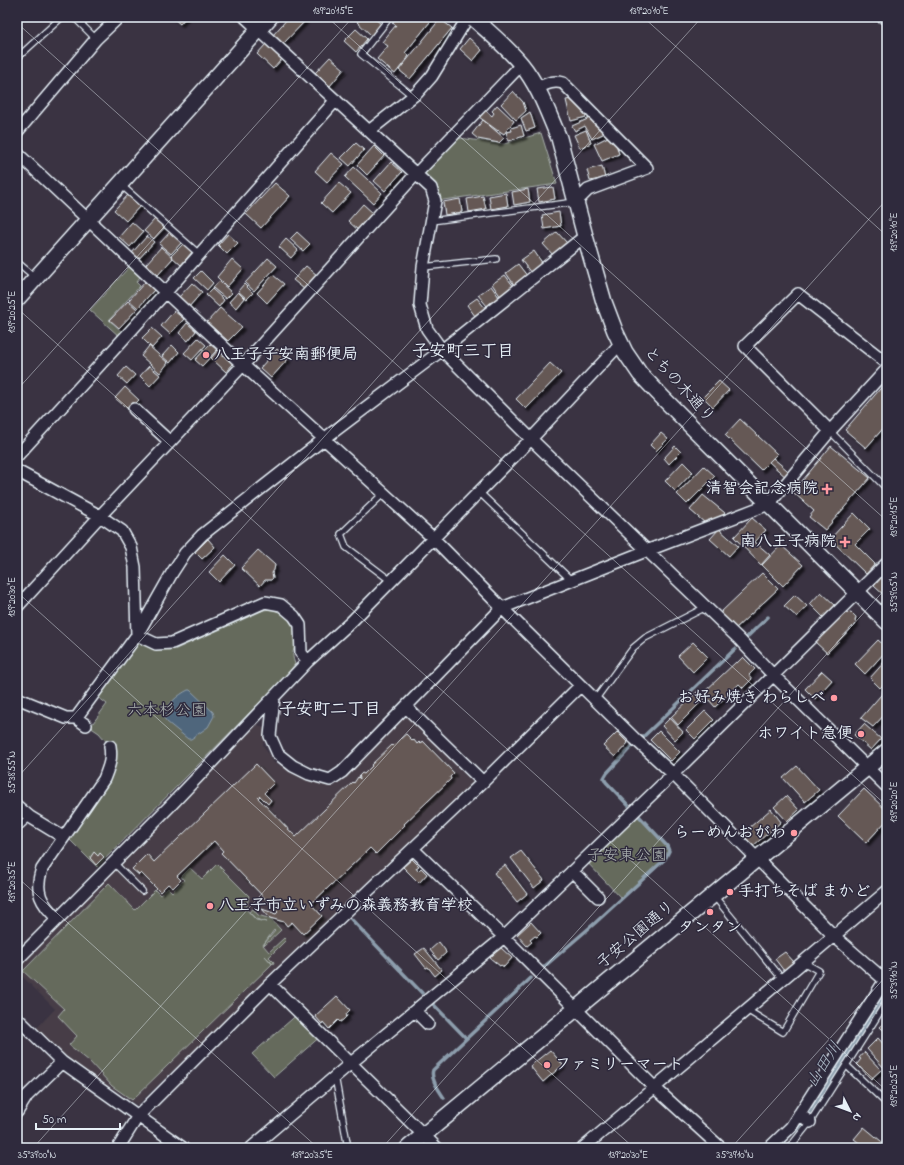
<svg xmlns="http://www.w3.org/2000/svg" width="904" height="1165" viewBox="0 0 904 1165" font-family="'Indie Flower','Klee One',sans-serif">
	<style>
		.built { fill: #473e47 }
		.green { fill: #656a5c; stroke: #a6aeaa }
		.water { fill: #50667b; stroke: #8d9ead }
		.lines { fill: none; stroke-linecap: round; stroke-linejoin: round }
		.stream { stroke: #8d9ead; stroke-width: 3.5 }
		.building { fill: #655854; stroke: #e8f1f8; filter: url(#shadow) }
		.lane-casing { stroke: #e8f1f8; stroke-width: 8 }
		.street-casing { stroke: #e8f1f8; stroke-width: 14 }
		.secondary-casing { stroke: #e8f1f8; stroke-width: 18 }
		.lane { stroke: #2f2a3d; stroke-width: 5.5 }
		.street { stroke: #2f2a3d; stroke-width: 11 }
		.secondary { stroke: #2f2a3d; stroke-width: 15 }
		.ticks { fill: none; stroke: #e8f1f8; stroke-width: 1; stroke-opacity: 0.45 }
		.poi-dot { fill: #ff9aa2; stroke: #2f2a3d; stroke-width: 1.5 }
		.labels { text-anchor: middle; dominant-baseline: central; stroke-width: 3; stroke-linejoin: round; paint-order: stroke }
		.poi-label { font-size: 16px; font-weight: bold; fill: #e8f1f8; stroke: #2f2a3d; text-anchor: end }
		.street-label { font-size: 16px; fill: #e8f1f8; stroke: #2f2a3d }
		.park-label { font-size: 16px; fill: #adb4b2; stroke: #2f2a3d }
		.neighbourhood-label { font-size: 17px; font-weight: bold; fill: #e8f1f8; stroke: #2f2a3d }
		.water-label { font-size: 17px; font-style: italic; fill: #abb9c6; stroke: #2f2a3d }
		.neatline { fill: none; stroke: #e8f1f8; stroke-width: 1.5 }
		.ticks-label { font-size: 10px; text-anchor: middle; fill: #e8f1f8 }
	</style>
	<defs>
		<filter id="shadow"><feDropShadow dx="3" dy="3" stdDeviation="1" flood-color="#0009"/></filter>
	</defs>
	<rect width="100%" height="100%" fill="#3a3342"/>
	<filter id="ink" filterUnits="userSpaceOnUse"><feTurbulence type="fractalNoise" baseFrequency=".025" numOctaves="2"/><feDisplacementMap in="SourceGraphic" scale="8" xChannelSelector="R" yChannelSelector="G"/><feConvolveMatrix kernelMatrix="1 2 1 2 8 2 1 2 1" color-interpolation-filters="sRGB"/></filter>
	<g filter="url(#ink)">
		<!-- built -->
		<path class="built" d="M407 715 473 783 137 1105 66 1058 36 1029 55 1009 17 971V966L257 724 266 730 263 745 274 763 333 787Z"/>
		<!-- green -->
		<path class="green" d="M541 133 557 184 436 201 426 181 425 172 459 138 504 144Z
			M129 267 140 277 136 282 140 286 109 320 123 333 120 337 90 310Z
			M271 609C285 613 296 624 296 639 295 651 290 651 295 664L285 677 97 867 64 834 104 779 110 746 99 733 90 727 107 704 94 694 135 638C150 646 158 652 176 649L264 610Z
			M634 811 667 846 669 851 665 859 622 899 584 859Z
			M217 864 249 896 246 909 256 920 267 922 256 919 249 912 253 909 258 915 271 919 281 930 265 945 264 944 275 931 274 930 263 945 269 952 284 938 286 940 269 957 274 962 273 964 265 956 272 964 132 1100 112 1086 89 1061 69 1045 77 1036 58 1016 64 1009 23 971 109 883 135 910 155 890 160 895 168 888 172 892 184 880 181 877 190 868 202 879Z
			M300 1012 322 1035 274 1077 252 1054Z"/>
		<!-- water -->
		<path class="water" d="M188 690H190L213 712 214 716 208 727 191 739H188L167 722 164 718C165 705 178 695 188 690Z"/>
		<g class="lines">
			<!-- stream -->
			<path class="stream" d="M747 637 768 617
				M644 736 735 649
				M628 805 606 782 604 778 607 773 632 746
				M351 919 422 993
				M545 966 595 923 665 859 669 851 667 846 637 814
				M433 1004 466 1038
				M444 1098C439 1090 430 1079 433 1070L531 978
				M782 1143 798 1128 824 1091 887 991"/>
		</g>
		<!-- building -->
		<path class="building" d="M172 17H186L180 24Z
			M289 17H301L305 21 283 44 273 35Z
			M362 17H373L381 24 371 35 357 22Z
			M397 17H434L405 53 409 56 395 74 377 59 388 46 382 42 396 25 392 23Z
			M440 19 452 28 410 79 399 70Z
			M356 29 367 39 356 52 344 41Z
			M469 38 482 50 473 61 460 49Z
			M266 44 282 59 273 69 257 54Z
			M330 57 344 69 330 86 315 73Z
			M513 91 523 102 526 111 516 120 501 104Z
			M572 99 584 110 586 117 571 121 566 100Z
			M497 105 514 121 504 134 498 130V131L479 117 485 110 492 116 494 113 492 111Z
			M530 112 535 128 526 131 521 118Z
			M590 118 601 127 605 133 592 139 585 126 575 131 572 126Z
			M483 120 504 138 499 143 478 139 472 134Z
			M521 125 524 136 509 141 506 132 512 131 511 128Z
			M586 130 591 143 580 148 574 135Z
			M608 137 616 144 619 154 602 161 594 144Z
			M356 143 364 150 350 166 341 158Z
			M374 146 384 156 367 175 357 165Z
			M331 153 344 164 327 182 315 171Z
			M391 162 402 172 385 191 374 181Z
			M602 166 605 178 590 181 587 170Z
			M354 167 382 193 373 203 345 177Z
			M275 183 290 196 261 228 246 214Z
			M339 183 351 193 332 213 321 203Z
			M553 187 555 199 539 202 537 189Z
			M528 189 530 202 514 205 512 192Z
			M506 193 508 206 491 209 489 196Z
			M129 194 141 205 126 221 114 210Z
			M483 196 486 209 469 212 467 199Z
			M460 199 462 212 445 215 443 202Z
			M363 204 374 214 359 231 348 221Z
			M559 212 561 226 544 229 542 215Z
			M155 219 165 227 154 239 144 231Z
			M132 222 143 232 130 247 119 237Z
			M170 232 182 242 171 254 159 244Z
			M297 232 310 244 303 251 290 239Z
			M557 232 567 243 553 255 543 244Z
			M228 234 238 243 227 254 218 245Z
			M147 236 154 242 137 261 131 254Z
			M286 239 298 250 291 258 279 247Z
			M184 243 193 251 181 265 171 256Z
			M161 247 173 258 158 275 146 264Z
			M534 251 543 264 531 273 521 260Z
			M268 258 277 266 254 291 245 283Z
			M232 259 243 269 227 287 217 277Z
			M518 264 528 277 515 286 506 273Z
			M306 266 317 275 304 289 293 280Z
			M201 271 213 283 207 290 194 278Z
			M273 275 284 284 267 303 257 293Z
			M505 275 514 287 501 297 492 284Z
			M219 281 232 293 226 299 213 288Z
			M145 282 154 290 138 308 129 300Z
			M192 283 202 292 188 308 178 298Z
			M244 284 253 293 247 299 238 291Z
			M491 286 499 297 487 306 478 295Z
			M212 289 224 300 219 307 206 295Z
			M238 292 244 298 236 308 229 302Z
			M477 298 485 308 475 316 467 305Z
			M128 301 137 309 119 328 110 320Z
			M220 308 242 327 228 341 207 322Z
			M174 311 184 319 170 334 161 326Z
			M187 323 196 331 188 341 179 333Z
			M152 328 162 337 152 348 142 338Z
			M198 338 206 345 192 360 184 353Z
			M210 344 217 350 202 366 195 360Z
			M172 345 179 352 170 363 162 356Z
			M149 346 168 363 160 373 141 356Z
			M277 349 288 359 271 378 260 368Z
			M218 350 233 364 226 372 211 358Z
			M550 363 561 373 526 409 516 399Z
			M149 366 160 375 150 386 140 376Z
			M126 367 135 375 127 384 118 376Z
			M719 381 729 390 713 407 703 397Z
			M886 382 887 424 866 448 845 430Z
			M125 387 139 400 129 410 115 398Z
			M740 419 777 454 761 470 725 435Z
			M661 433 668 439 656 451 650 445Z
			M675 446 681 452 669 464 664 458Z
			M831 446 870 478 825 530 809 517 814 511 793 492Z
			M773 458 801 482 797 487 769 462Z
			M683 462 693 472 675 491 665 481Z
			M704 466 715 476 687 504 677 494Z
			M703 495 725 513 721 518 705 523 690 510Z
			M854 513 870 529 855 544 875 564 866 574 830 539Z
			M752 518 766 530 755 542 770 555 761 565 734 537Z
			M719 529 738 546 729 556 710 539Z
			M208 539 215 547 202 559 195 552Z
			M781 545 803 565 783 586 762 565Z
			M258 550 275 565 274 570 272 573 273 578 271 580H265L260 586 241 568Z
			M225 555 235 565 219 582 209 572Z
			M887 571V598L874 586Z
			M762 573 778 589 735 629 720 613Z
			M821 592 836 606 824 618 810 604Z
			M795 595 807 606 797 617 784 606Z
			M844 611 846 613 851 612 856 617 855 621 856 623 827 653 814 641Z
			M878 640 887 648V650L865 674 855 664Z
			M693 642 708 657 693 672 678 656Z
			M743 657 755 669 749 675 752 679 743 688 739 684 715 707 703 693 736 662 737 663Z
			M887 659V681L880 688 870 678Z
			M822 671 832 680 815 699 805 689Z
			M887 688V712L873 727 861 718Z
			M698 691 705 698 678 725 671 717Z
			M705 711 714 720 695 739 686 730Z
			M670 718 683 732 675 740 662 726Z
			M864 724 881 739 871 750 854 735Z
			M659 731 680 752 671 761 650 740Z
			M617 732 628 743 615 757 603 746Z
			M406 734 413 741 414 740 417 744 419 742 421 744 423 741 454 773 450 777 451 779 404 824 405 825 376 854 370 848 311 904 322 916 303 934 292 922 287 926 284 922 270 918 262 909 276 914 278 912 221 853 223 851 214 841 177 876 181 880 173 888 168 884 160 892 141 873 139 875 132 869 147 854 154 862 256 764 274 783 264 793 271 800 268 804 260 796 258 798 296 837 353 782 354 783 358 777 360 779V778L359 776 362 773 364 774 372 766 371 765 392 745 393 746Z
			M797 766 819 790 805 802 783 778Z
			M864 789 887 811V820L866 843 838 816Z
			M786 796 799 810 787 821 774 807Z
			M771 809 781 822 753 846 742 834Z
			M521 851 544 880 534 888 511 858Z
			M94 852 98 856 100 853 104 857 96 865 90 858Z
			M412 859 419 866 416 868 418 871 421 868 427 874 419 883 403 867Z
			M505 865 527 894 517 902 494 873Z
			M531 922 541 933 537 937 535 936 530 940 532 942 527 946 517 935Z
			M439 942 445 950 446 953 438 960 430 950Z
			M500 947 512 958 504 967 501 965 500 966 490 958Z
			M424 948 442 970 435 976 428 967 426 968 415 954Z
			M785 952 794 962 784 971 775 959Z
			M337 996 350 1010 346 1014 347 1016 343 1020 340 1022 338 1020 329 1029 323 1022 322 1024 315 1016Z
			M887 1019V1034L880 1027Z
			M878 1038 887 1048 884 1050 887 1054V1066L884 1068 867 1049Z
			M550 1050 563 1065 543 1082 530 1066Z
			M864 1052 881 1070 871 1079 857 1064 861 1059 859 1058Z
			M864 1127 887 1146V1148H866L854 1139Z"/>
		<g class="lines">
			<!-- lane casing -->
			<g class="lane-casing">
				<path id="lane" d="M74 17 96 39
					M390 17 361 54 413 96
					M17 58 62 17
					M120 184 199 254
					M431 221 576 202
					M17 262 36 278
					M423 267 496 259
					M830 431 887 489
					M479 492 571 580
					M384 493 341 534 346 547 391 581
					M595 700 633 648 645 638 706 607
					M17 829 30 817
					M114 863 142 891
					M714 896 783 980
					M747 1010 783 1032 819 971 803 962
					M846 1065 887 1104
					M335 1076 348 1148
					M787 1148 794 1142 810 1122 887 1001"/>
			</g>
			<!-- street casing -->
			<g class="street-casing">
				<path id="street" d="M245 17 431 188 435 201 423 267 420 305 427 329 442 350 531 439 738 638 773 675 887 787
					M883 17 887 19
					M537 88C546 84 553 80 563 83L647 168 588 190 576 202
					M369 131 417 93 432 76 468 17
					M17 132 96 39 119 17
					M17 153 243 365 416 174 521 65
					M134 409 170 442
					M830 431 745 346 798 294 883 360 887 361
					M17 456 166 292 336 100
					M17 471 100 516 122 531 131 547 135 567 137 635 156 644 172 643 265 602 281 605 294 616 300 625 301 653 308 661
					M17 607 100 516 243 365 433 538 502 608 635 739 673 774 834 936 887 982
					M17 698 66 718H76L137 635 172 573 185 553 202 535 324 439 442 350 585 236
					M274 698 270 736 278 754 293 766 309 774 330 780 342 772 502 608 646 551 769 504 830 431 887 369
					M406 707 483 782
					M76 718 86 725
					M17 806 30 817 63 837
					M413 849 504 937 655 1088 721 1148
					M572 871 598 897
					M58 919C41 904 34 891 42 869L104 779C109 766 112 760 110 746
					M17 960 172 804 308 661 351 622 531 439 621 343
					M270 984 437 1148
					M415 1011 428 1024
					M17 1018 62 1062 183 1148
					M17 1112 27 1096 62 1062
					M799 1114 810 1122
					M118 1148 138 1116 270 984 483 782 580 686
					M251 1148 351 1063 504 937 673 774 887 563
					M583 1148 887 891
					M769 1148 791 1127 887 977"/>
			</g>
			<!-- secondary casing -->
			<g class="secondary-casing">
				<path id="secondary" d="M472 17C489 32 507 47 521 64 539 86 548 113 559 138L585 236 604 302 615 331 625 352 640 374 663 398 887 622
					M17 299 270 17
					M408 1148 887 751"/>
			</g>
			<!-- lane -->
			<use href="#lane" class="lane"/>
			<!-- street -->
			<use href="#street" class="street"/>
			<!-- secondary -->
			<use href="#secondary" class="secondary"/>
		</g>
	</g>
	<!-- ticks -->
	<path class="ticks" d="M327 17 887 521M643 17 887 236M17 23 887 806M17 308 887 1091M17 390 353 17M17 592 634 1148M17 778 702 17M17 877 318 1148M33 1148 887 199M382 1148 887 587M731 1148 887 975"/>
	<!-- markers -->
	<g class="poi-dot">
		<circle cx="206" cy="355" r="4"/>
		<path d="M825 483h4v4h4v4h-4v4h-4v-4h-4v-4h4z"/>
		<path d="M843 536h4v4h4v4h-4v4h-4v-4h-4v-4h4z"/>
		<circle cx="834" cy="698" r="4"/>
		<circle cx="861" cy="734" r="4"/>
		<circle cx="794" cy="833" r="4"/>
		<circle cx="730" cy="892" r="4"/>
		<circle cx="210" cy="906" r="4"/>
		<circle cx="710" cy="912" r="4"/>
		<circle cx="547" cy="1065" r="4"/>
	</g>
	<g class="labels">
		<!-- poi labels -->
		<g class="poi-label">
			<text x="214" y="355" text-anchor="start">八王子子安南郵便局</text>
			<text x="818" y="489">清智会記念病院</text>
			<text x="836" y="542">南八王子病院</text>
			<text x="826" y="698">お好み焼き わらしべ</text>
			<text x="853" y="734">ホワイト急便</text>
			<text x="786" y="833">らーめんおがわ</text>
			<text x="738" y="892" text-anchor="start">手打ちそば まかど</text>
			<text x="218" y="906" text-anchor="start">八王子市立いずみの森義務教育学校</text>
			<text x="710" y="928" text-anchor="middle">タンタン</text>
			<text x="555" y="1065" text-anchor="start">ファミリーマート</text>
		</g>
		<!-- street labels -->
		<g class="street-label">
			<text transform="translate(679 385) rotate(48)">とちの木通り</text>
			<text transform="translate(636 935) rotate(-40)">子安公園通り</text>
		</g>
		<!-- park labels -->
		<g class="park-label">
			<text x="167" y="711">六本杉公園</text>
			<text x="627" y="856">子安東公園</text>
		</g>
		<!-- neighbourhood labels -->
		<g class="neighbourhood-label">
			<text x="463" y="351">子安町三丁目</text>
			<text x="330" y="709">子安町二丁目</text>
		</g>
		<!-- water labels -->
		<g class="water-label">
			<text transform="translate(824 1065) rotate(-57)">山田川</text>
		</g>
	</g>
	<!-- margin -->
	<rect width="904" height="1165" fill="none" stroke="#2f2a3d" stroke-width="44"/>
	<!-- north arrow -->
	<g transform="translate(850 1111) rotate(132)" stroke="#2f2a3d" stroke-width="3" paint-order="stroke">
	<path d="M0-3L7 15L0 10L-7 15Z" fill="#e8f1f8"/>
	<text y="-6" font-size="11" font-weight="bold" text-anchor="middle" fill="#e8f1f8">N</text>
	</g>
	<!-- scale -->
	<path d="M36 1123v6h84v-6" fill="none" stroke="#e8f1f8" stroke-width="2"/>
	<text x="42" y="1123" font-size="12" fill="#e8f1f8" stroke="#2f2a3d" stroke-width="3" paint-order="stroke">50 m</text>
	<rect x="22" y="22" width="860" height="1121" class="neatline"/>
	<g class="ticks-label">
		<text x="333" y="14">139°20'15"E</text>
		<text x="649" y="14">139°20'10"E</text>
		<text transform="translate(893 232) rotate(-90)" y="4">139°20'10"E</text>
		<text transform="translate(11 312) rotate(-90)" y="4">139°20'25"E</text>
		<text transform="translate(893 517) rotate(-90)" y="4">139°20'15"E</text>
		<text transform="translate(893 592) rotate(-90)" y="4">35°39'05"N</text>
		<text transform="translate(11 597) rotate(-90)" y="4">139°20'30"E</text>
		<text transform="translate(11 772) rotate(-90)" y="4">35°38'55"N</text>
		<text transform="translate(893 802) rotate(-90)" y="4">139°20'20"E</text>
		<text transform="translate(11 882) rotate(-90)" y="4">139°20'35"E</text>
		<text transform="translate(893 980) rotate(-90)" y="4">35°39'10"N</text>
		<text transform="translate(893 1086) rotate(-90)" y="4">139°20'25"E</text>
		<text x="37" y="1158">35°39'00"N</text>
		<text x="312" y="1158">139°20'35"E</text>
		<text x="628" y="1158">139°20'30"E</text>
		<text x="735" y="1158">35°39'10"N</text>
	</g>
</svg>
